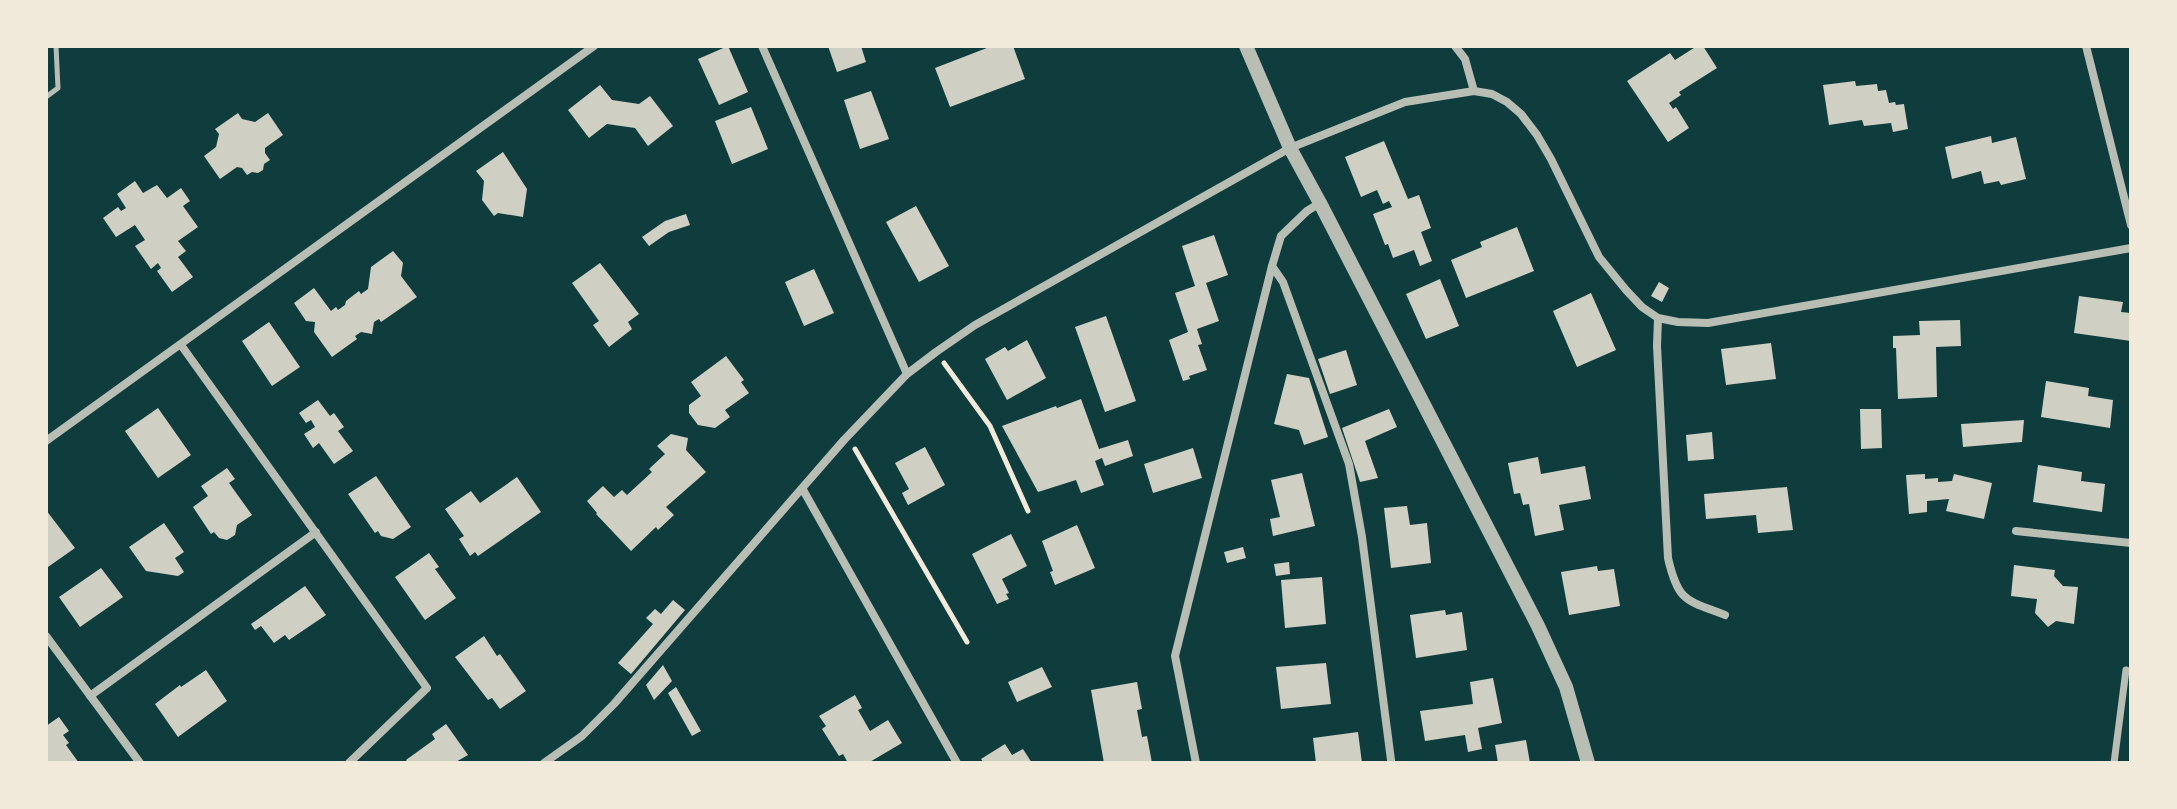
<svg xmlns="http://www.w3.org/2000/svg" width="2177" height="809" viewBox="0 0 2177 809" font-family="'Varela Round',sans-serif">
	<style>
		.building { fill: #cfcfc3 }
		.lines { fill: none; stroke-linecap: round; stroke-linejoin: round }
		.path { stroke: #f1e9da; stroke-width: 5 }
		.service { stroke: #b8beb3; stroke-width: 5 }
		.pedestrian { stroke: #b8beb3; stroke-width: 7 }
		.minor { stroke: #b8beb3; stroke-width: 8 }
		.tertiary { stroke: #b8beb3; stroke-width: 14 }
	</style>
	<rect width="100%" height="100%" fill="#0f3d3e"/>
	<!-- building -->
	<path class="building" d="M728 46 748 92 719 105 698 59Z
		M828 46H861L866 62 837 72Z
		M992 46H1013L1025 79 950 107 935 68Z
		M1697 46H1703L1717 68 1679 92 1681 95 1669 103 1673 109 1676 107 1689 128 1668 142 1627 81 1670 53 1675 60Z
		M1855 81 1856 86 1877 84 1878 91 1886 90 1889 103 1895 102 1896 105 1904 104 1908 129 1893 132 1891 123 1864 126 1862 120 1829 125 1823 85Z
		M600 85 612 100 639 104 650 96 673 126 648 146 635 128 607 124 589 138 568 110Z
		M871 91 889 139 860 149 844 100Z
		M751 107 768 149 732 164 715 121Z
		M238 113 242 119 255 122 268 113 283 135 265 148V153L270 160 264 164 263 170 258 173 252 172 247 175 242 168 237 167 220 179 204 156 216 147 219 134 215 129Z
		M1991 136 1992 143 2016 137 2026 179 2001 185 1999 181 1984 184 1981 171 1952 179 1945 147Z
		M1384 141 1408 199 1419 195 1431 228 1421 232 1432 261 1420 266 1414 250 1393 258 1388 244 1385 245 1373 214 1392 207 1389 201 1383 204 1377 190 1361 197 1345 157Z
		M503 152 527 189 523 217 498 213 494 216 482 200 484 181 476 171Z
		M135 181 143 193 157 185 167 198 181 188 190 201 183 206 198 227 178 241 186 251 178 257 193 277 172 292 157 271 161 268 158 263 151 269 135 246 145 240 135 225 116 237 103 218 118 207 121 211 126 208 117 194Z
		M916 206 949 266 919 282 886 222Z
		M686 214 690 225 669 232 649 246 642 237 665 221Z
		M1517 227 1534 271 1466 298 1451 260 1482 247 1480 242Z
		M1214 235 1228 275 1206 283 1219 321 1197 329 1202 344 1198 345 1207 370 1189 376 1190 379 1183 381 1169 340 1188 332 1175 293 1195 286 1182 246Z
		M393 251 403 263 401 276 417 297 381 322 379 319 374 322 372 334 361 332 355 336 357 339 332 357 314 332 315 322 306 321 294 303 314 288 331 311 336 307 338 310 345 305 346 301 359 291 361 294 368 289 371 267Z
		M600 263 639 314 628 322 632 329 609 347 593 325 599 321 572 283Z
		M814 269 834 313 804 326 785 282Z
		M1440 279 1459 326 1426 339 1406 294Z
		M1659 282 1669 288 1662 302 1651 296Z
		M1591 293 1616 350 1577 367 1553 311Z
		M2079 296 2123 302 2121 312 2131 313V341L2074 333Z
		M1106 316 1136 401 1105 412 1075 327Z
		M1960 320 1961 346 1936 347 1937 397 1898 399 1896 348H1893V336L1920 335 1919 321Z
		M269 322 300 367 272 386 242 341Z
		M1027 340 1046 378 1007 400 985 359 1005 347 1008 351Z
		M1771 343 1776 379 1726 385 1721 349Z
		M1346 350 1357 385 1330 394 1318 359Z
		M726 356 744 380 741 382 749 393 725 410 730 417 715 428 698 425 689 413V405L701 396 691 382Z
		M1287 374 1309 378 1328 437 1304 445 1299 430 1274 424Z
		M2046 381 2089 388 2088 396 2113 400 2110 428 2041 417Z
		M1081 399 1099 449 1128 440 1133 456 1105 466 1102 458 1095 461 1104 485 1081 493 1076 480 1038 492 1002 426 1056 406 1057 408Z
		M318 400 330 416 334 413 344 427 338 431 353 451 334 464 319 443 313 448 304 434 315 427 311 420 306 423 299 413Z
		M158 408 191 455 158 478 125 431Z
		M1389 409 1397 427 1365 441 1378 478 1360 482 1342 428Z
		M1860 409H1881L1882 448 1861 449Z
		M2024 420 2022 442 1963 447 1961 424Z
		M1712 432 1714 459 1688 461 1686 435Z
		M671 434 688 438 686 450 706 472 666 507 674 515 658 530 656 527 631 551 596 514 597 513 587 501 603 486 614 497 622 490 627 495 652 472 649 469 665 454 657 446Z
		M925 447 945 485 908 505 902 493 909 489 895 463Z
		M1193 448 1202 478 1153 493 1144 464Z
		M1538 457 1541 474 1585 466 1591 499 1559 505 1564 530 1535 536 1529 504 1523 505 1520 493 1514 494 1508 463Z
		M2038 465 2082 472 2081 481 2105 484 2102 512 2033 502Z
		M227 468 235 479 229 483 252 515 237 525 235 535 227 540 219 538 214 532 211 534 193 507 208 496 201 486Z
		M1302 473 1315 526 1273 536 1270 519 1280 517 1271 480Z
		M1925 474V479L1938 478V482L1952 481 1954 474 1992 483 1984 519 1946 511 1949 499 1927 501V512L1909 514 1906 475Z
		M376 476 411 527 393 539 381 536 378 531 375 533 348 494Z
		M517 477 541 512 478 556 475 552 470 556 459 539 464 536 445 509 471 491 480 503Z
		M1787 487 1793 530 1758 533 1756 515 1706 519 1704 494Z
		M1407 506 1410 525 1427 523 1431 563 1391 568 1384 508Z
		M46 510 75 548 48 567 46 564Z
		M164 523 184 552 175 558 184 572 178 576 146 571 129 547Z
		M1077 525 1095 568 1055 585 1050 572 1053 571 1042 541Z
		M1011 534 1027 566 1002 579 1009 593 1006 594 1009 599 997 604 972 554Z
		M1243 547 1246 558 1227 563 1224 552Z
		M429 553 439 567 435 569 456 598 425 620 395 577Z
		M1289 562 1290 574 1276 576 1274 564Z
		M2014 565 2055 570 2054 576 2063 586 2078 587 2074 624 2056 621 2048 627 2035 613 2037 599 2011 596Z
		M1597 566 1598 571 1614 569 1620 606 1569 615 1561 572Z
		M101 568 123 597 80 627 59 597Z
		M1322 577 1326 624 1285 628 1281 580Z
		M305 586 326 615 289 640 285 635 274 643 261 626 255 630 251 624Z
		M673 600 685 610 631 674 618 663 653 624 646 618 655 609 661 614Z
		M1445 610 1446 615 1462 612 1467 650 1416 658 1410 615Z
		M484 636 497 656 500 654 526 691 500 709 492 698 488 700 455 657Z
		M1326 663 1331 704 1281 709 1276 667Z
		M663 665 672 681 654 700 646 685Z
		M1042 667 1052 687 1017 702 1008 682Z
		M206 670 227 701 178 737 155 704 180 685 181 687Z
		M1493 678 1502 723 1478 728 1482 749 1468 752 1465 735 1425 741 1420 711 1473 704 1470 682Z
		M1137 682 1142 709 1137 710 1142 737 1147 736 1152 763H1104L1091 690Z
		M676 687 701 731 692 736 668 693Z
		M855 695 862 708 858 710 870 731 888 720 902 743 868 763H848L843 754 839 756 822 729 826 726 819 716Z
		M59 717 69 731 63 735 69 743 66 745 79 763H46V726Z
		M446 724 468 755 454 763H408L406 760 435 739 432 734Z
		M1358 732 1362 763H1316L1313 738Z
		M1526 740 1530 763H1498L1495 745Z
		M1005 744 1012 755 1023 749 1032 763H984L981 759Z"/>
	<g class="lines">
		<!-- path -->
		<path class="path" d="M944 363 990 426 1028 511
			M855 449 967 642"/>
		<!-- service -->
		<path class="service" d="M46 97 58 88 56 46"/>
		<!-- pedestrian -->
		<path class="pedestrian" d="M2114 763 2126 670"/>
		<!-- minor -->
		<path class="minor" d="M762 46 907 374
			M1455 46 1465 59 1474 91
			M2086 46 2131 225
			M1272 266 1283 282 1349 464 1362 537 1391 760
			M1658 318 1657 346 1668 558C1678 602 1686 600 1725 615
			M181 345 427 688 349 763
			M46 441 594 46
			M802 488 957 763
			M2016 531 2131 543
			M46 636 140 763
			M90 696 316 532
			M544 763 582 736 614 704 844 440 907 374 936 352 975 325 1290 148 1405 102 1474 91 1492 94 1507 102 1521 114 1537 135 1551 159 1599 257 1626 290 1642 307 1658 318 1678 322 1708 323 2131 248
			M1196 763 1175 656 1272 266 1281 236 1307 211 1320 203"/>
		<!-- tertiary -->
		<path class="tertiary" d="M1246 46 1290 148 1320 203 1538 626 1566 687 1588 763"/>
	</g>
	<!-- border -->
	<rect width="2177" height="809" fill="none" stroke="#f1e9da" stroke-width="96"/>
</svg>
